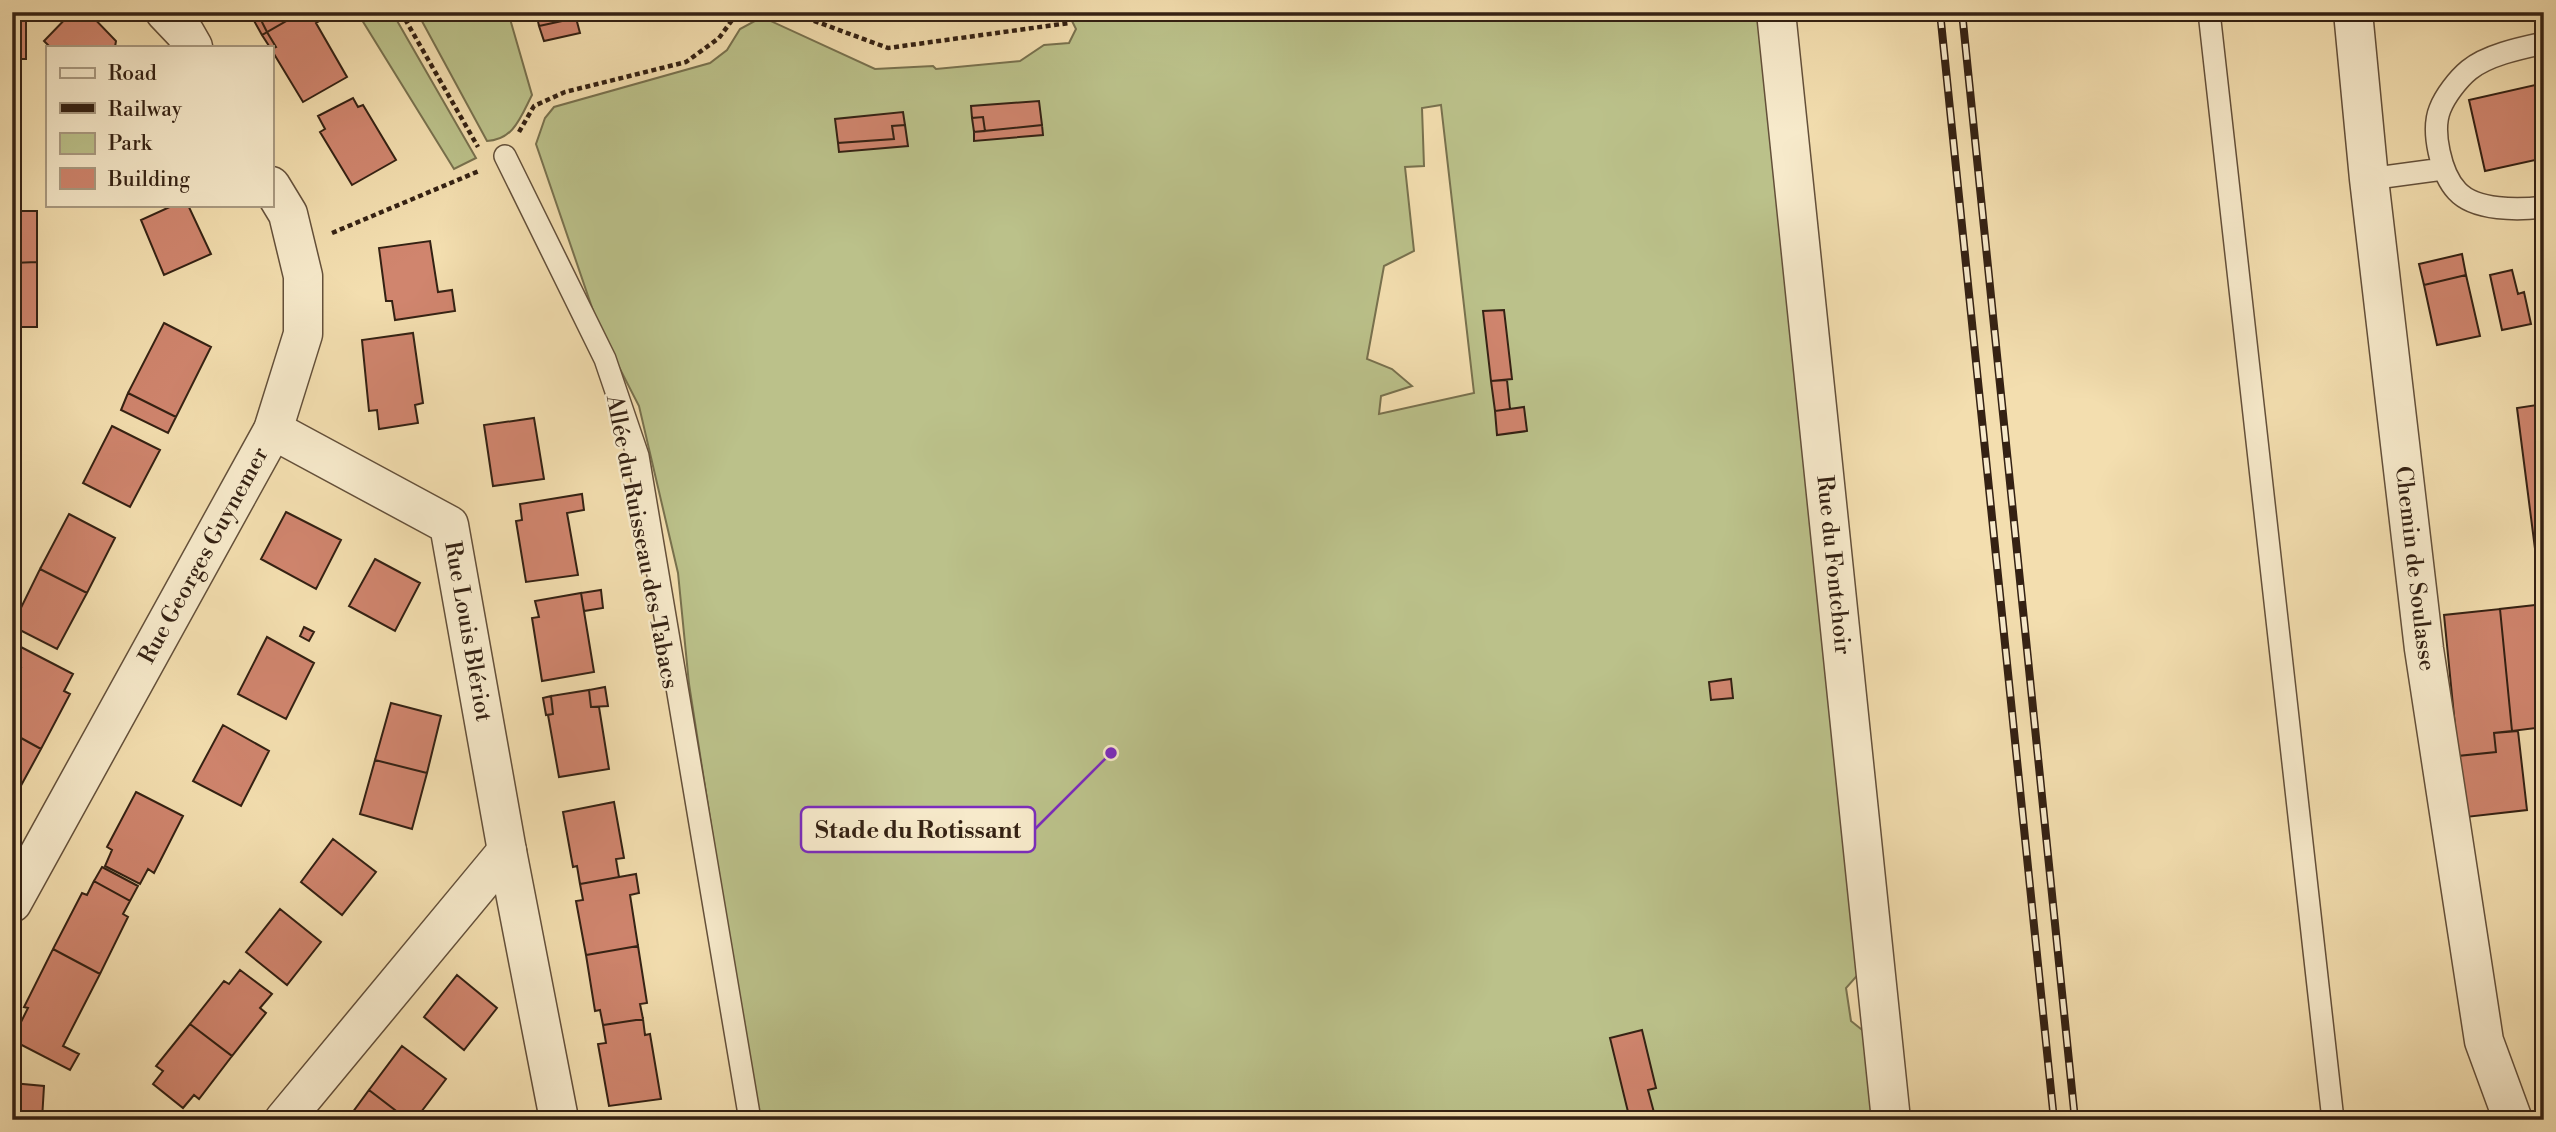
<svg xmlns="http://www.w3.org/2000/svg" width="2556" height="1132" viewBox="0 0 2556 1132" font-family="'Libre Bodoni',serif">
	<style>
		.green { fill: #bbc18a; stroke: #78714e; stroke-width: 2; fill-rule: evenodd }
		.building { fill: #d0856e; stroke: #342113; stroke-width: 2 }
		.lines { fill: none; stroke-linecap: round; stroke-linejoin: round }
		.service-casing { stroke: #64503a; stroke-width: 24 }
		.minor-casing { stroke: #64503a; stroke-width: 41 }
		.path { stroke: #342113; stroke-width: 4.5; stroke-dasharray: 5 3.5; stroke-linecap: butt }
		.service { stroke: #f7eacb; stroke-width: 21 }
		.minor { stroke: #f7eacb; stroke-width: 38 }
		.rail-casing { stroke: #342113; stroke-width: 8 }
		.rail { stroke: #f7eacb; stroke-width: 5; stroke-dasharray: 16; stroke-linecap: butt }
		.labels { text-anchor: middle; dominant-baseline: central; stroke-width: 5; stroke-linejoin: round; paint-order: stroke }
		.street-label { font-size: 23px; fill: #342113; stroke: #f7eacb }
		.leader { fill: none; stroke: #7b2cbf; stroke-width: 2.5 }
		.callout-dot { fill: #7b2cbf; stroke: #f7eacb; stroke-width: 2.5 }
		.callout { fill: #f7eacb; stroke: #7b2cbf; stroke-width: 2.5 }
		.callout-label { font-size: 24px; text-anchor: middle; font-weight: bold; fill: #342113 }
	</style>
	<rect width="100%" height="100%" fill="#f3deaf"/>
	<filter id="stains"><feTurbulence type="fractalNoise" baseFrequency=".00286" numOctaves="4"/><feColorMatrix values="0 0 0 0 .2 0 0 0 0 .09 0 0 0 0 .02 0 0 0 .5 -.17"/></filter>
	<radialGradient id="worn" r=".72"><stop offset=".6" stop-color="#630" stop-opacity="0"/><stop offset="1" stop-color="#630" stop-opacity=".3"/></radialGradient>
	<!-- green -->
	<path class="green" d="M357 12H392L476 158 454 169Z
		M417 12H508L532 95C521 116 514 140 487 141Z
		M903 12H1757L1863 969 1846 988 1851 1021 1871 1037 1879 1120H757L689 684 678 573 639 406 599 328 536 144 545 118 554 107 710 63 727 50 740 29 762 17 875 69 933 66 936 69 1020 61 1044 45 1069 43 1076 29 1068 13 946 20ZM1441 105 1474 393 1379 414 1381 396 1412 386 1392 369 1367 359 1384 266 1414 251 1405 167 1424 166 1422 108Z"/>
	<!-- building -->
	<path class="building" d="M12 12H26V59H12Z
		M72 12H88L116 41 115 47H50L44 41Z
		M249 12H302L267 32 259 16 253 19Z
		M302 12H329L330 15 316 23 347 77 303 102 271 49 276 47 267 32Z
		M536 12H575L576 18 539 26Z
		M259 16 267 32 262 35 253 19Z
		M576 18 580 33 544 41 539 26Z
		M267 32 276 47 271 49 262 35Z
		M2544 83V158L2485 171 2469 100Z
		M353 98 358 107 363 105 396 160 352 185 320 132 325 129 318 116Z
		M1039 101 1042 125 985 131 983 117 972 118 971 106Z
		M903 112 905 125 892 126 894 139 838 143 835 119Z
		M983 117 985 131 974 132 972 118Z
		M905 125 908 146 839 152 838 143 894 139 892 126Z
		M1042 125 1043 135 974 141V132Z
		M174 205H188L211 254 164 275 141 220Z
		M12 211H37V262L12 263Z
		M430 241 438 292 452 290 455 311 395 320 392 301H386L379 248Z
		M2462 254 2466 275 2424 285 2419 264Z
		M37 262V327H12V263Z
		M2512 270 2518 294 2524 292 2531 324 2502 330 2490 275Z
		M2466 275 2480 336 2437 345 2424 285Z
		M1504 310 1512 379 1491 381 1483 311Z
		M164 323 211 347 176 417 128 393Z
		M413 333 423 403 415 405 418 423 379 429 377 410 369 411 362 340Z
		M1507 380 1510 409 1495 411 1491 381Z
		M128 393 176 417 168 433 121 410Z
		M2544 404V579L2539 580 2517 408Z
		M1524 407 1527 431 1497 435 1495 411Z
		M534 418 544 479 493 486 484 425Z
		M112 426 160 450 130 507 83 483Z
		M582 494 584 510 567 513 578 575 526 582 516 521 522 520 520 504Z
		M286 512 341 540 316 589 261 559Z
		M69 514 115 538 87 593 40 569Z
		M375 559 420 583 395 631 349 606Z
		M40 569 87 593 57 649 12 626Z
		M601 590 603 608 584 611 581 593Z
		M581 593 594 672 542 681 532 618 539 617 535 601Z
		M2544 604V727L2512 731 2500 609Z
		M2500 609 2512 731 2494 733 2496 752 2458 756 2444 615Z
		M304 627 314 632 309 641 300 636Z
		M267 637 314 663 286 719 238 694Z
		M17 645 73 674 64 691 70 694 41 749 12 733V686L21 668 12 663Z
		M1731 679 1733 698 1711 700 1709 682Z
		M605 687 608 706 591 707 589 690Z
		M589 690 591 707H599L609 769 559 777 548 715 553 714 551 696Z
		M551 696 553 714 546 715 543 698Z
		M391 703 441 716 427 773 375 760Z
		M223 725 269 751 241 806 193 781Z
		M2518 731 2527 810 2466 817 2458 756 2496 752 2494 733Z
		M12 733 41 749 12 802Z
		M375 760 427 773 412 829 360 814Z
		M136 792 183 816 154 873 148 869 140 884 105 866 112 850 107 847Z
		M614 802 624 858 616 859 619 877 580 884 577 866 573 867 563 812Z
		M333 839 376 872 342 915 301 882Z
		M102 867 138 886 130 901 94 881Z
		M636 874 639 893 630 895 638 946 586 955 576 901 583 900 580 884Z
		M94 881 130 901 123 914 128 917 100 974 53 949 82 893 87 895Z
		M280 909 321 942 287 985 246 952Z
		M638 946 647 1003 640 1004 643 1019 603 1025 600 1010 595 1011 586 955Z
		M53 949 100 974 63 1046 79 1054 70 1070 12 1040 28 1008 24 1007Z
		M240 970 272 994 260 1008 266 1013 232 1056 190 1024 224 981 229 984Z
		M457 975 497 1008 464 1050 424 1017Z
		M643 1019 645 1035 650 1034 661 1099 609 1106 598 1044 606 1043 603 1025Z
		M190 1024 232 1056 199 1099 194 1095 183 1108 153 1084 163 1071 156 1066Z
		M1642 1030 1656 1088 1648 1090 1656 1120H1630L1610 1038Z
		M402 1046 446 1079 415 1120H408L369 1090Z
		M12 1083 44 1086 42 1120H12Z
		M369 1090 408 1120H347Z"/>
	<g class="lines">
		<!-- service casing -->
		<g class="service-casing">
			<path id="service" d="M2209 12 2333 1120
				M2544 43C2521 48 2487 55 2469 70 2458 79 2445 96 2440 109 2431 131 2441 174 2457 191 2475 211 2519 210 2544 207
				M505 156 605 359 638 456 750 1120
				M2369 179 2443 169"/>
		</g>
		<!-- minor casing -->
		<g class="minor-casing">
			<g id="minor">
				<path d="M165 12 185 33 193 47"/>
				<path id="s1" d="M1776 12 1891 1120"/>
				<path id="s2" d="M2353 12 2369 179 2424 649 2484 1041 2513 1120"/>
				<path id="s3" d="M273 430 449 525 507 851 558 1114 556 1120"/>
				<path id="s4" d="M12 903 273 430 303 334V276L288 214 271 186"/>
				<path d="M284 1120 507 851"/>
			</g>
		</g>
		<!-- path -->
		<path class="path" d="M401 12 478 147
			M790 12 888 48 1069 23
			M519 132 534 106 565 92 686 62 719 38 738 12
			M332 233 479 171"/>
		<!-- service -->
		<use href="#service" class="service"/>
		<!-- minor -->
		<use href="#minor" class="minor"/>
		<!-- rail casing -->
		<g class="rail-casing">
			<path id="rail" d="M1940 12 2054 1120
				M1962 12 2075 1120"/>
		</g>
		<!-- rail -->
		<use href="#rail" class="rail"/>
	</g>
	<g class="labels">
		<!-- street labels -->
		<g class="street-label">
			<text transform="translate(642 542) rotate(79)">Allée du Ruisseau des Tabacs</text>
			<text stroke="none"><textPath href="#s4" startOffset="397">Rue Georges Guynemer</textPath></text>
			<text stroke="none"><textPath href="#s1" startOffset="556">Rue du Fontchoir</textPath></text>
			<text stroke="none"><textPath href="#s2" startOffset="560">Chemin de Soulasse</textPath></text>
			<text stroke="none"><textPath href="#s3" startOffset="308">Rue Louis Blériot</textPath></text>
		</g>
	</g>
	<!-- callouts -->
	<path class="leader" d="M1111 753L1035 829"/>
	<circle class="callout-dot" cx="1111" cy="753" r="7"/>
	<rect class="callout" x="801" y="807" width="234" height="45" rx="7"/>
	<g class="callout-label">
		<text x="918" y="838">Stade du Rotissant</text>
	</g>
	<!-- margin -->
	<rect width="2556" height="1132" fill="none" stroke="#f3deaf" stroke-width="42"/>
	<rect x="14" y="14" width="2528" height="1104" fill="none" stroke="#342113" stroke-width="3.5"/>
	<rect x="21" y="21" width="2514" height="1090" fill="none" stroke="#342113" stroke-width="2"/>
	<!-- legend -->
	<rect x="46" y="46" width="228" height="161" fill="#f7eacb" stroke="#a99a81" stroke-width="2"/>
	<rect x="60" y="68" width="35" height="10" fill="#f7eacb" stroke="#a99a81" stroke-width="2"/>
	<text x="108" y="80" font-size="21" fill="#342113">Road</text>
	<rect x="60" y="103" width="35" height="10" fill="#342113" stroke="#a99a81" stroke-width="2"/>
	<text x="108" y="116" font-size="21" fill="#342113">Railway</text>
	<rect x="60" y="133" width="35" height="21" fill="#bbc18a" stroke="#a99a81" stroke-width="2"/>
	<text x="108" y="150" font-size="21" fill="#342113">Park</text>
	<rect x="60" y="168" width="35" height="21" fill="#d0856e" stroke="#a99a81" stroke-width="2"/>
	<text x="108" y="186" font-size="21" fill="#342113">Building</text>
	<rect width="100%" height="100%" filter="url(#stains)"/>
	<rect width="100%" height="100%" fill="url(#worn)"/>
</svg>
